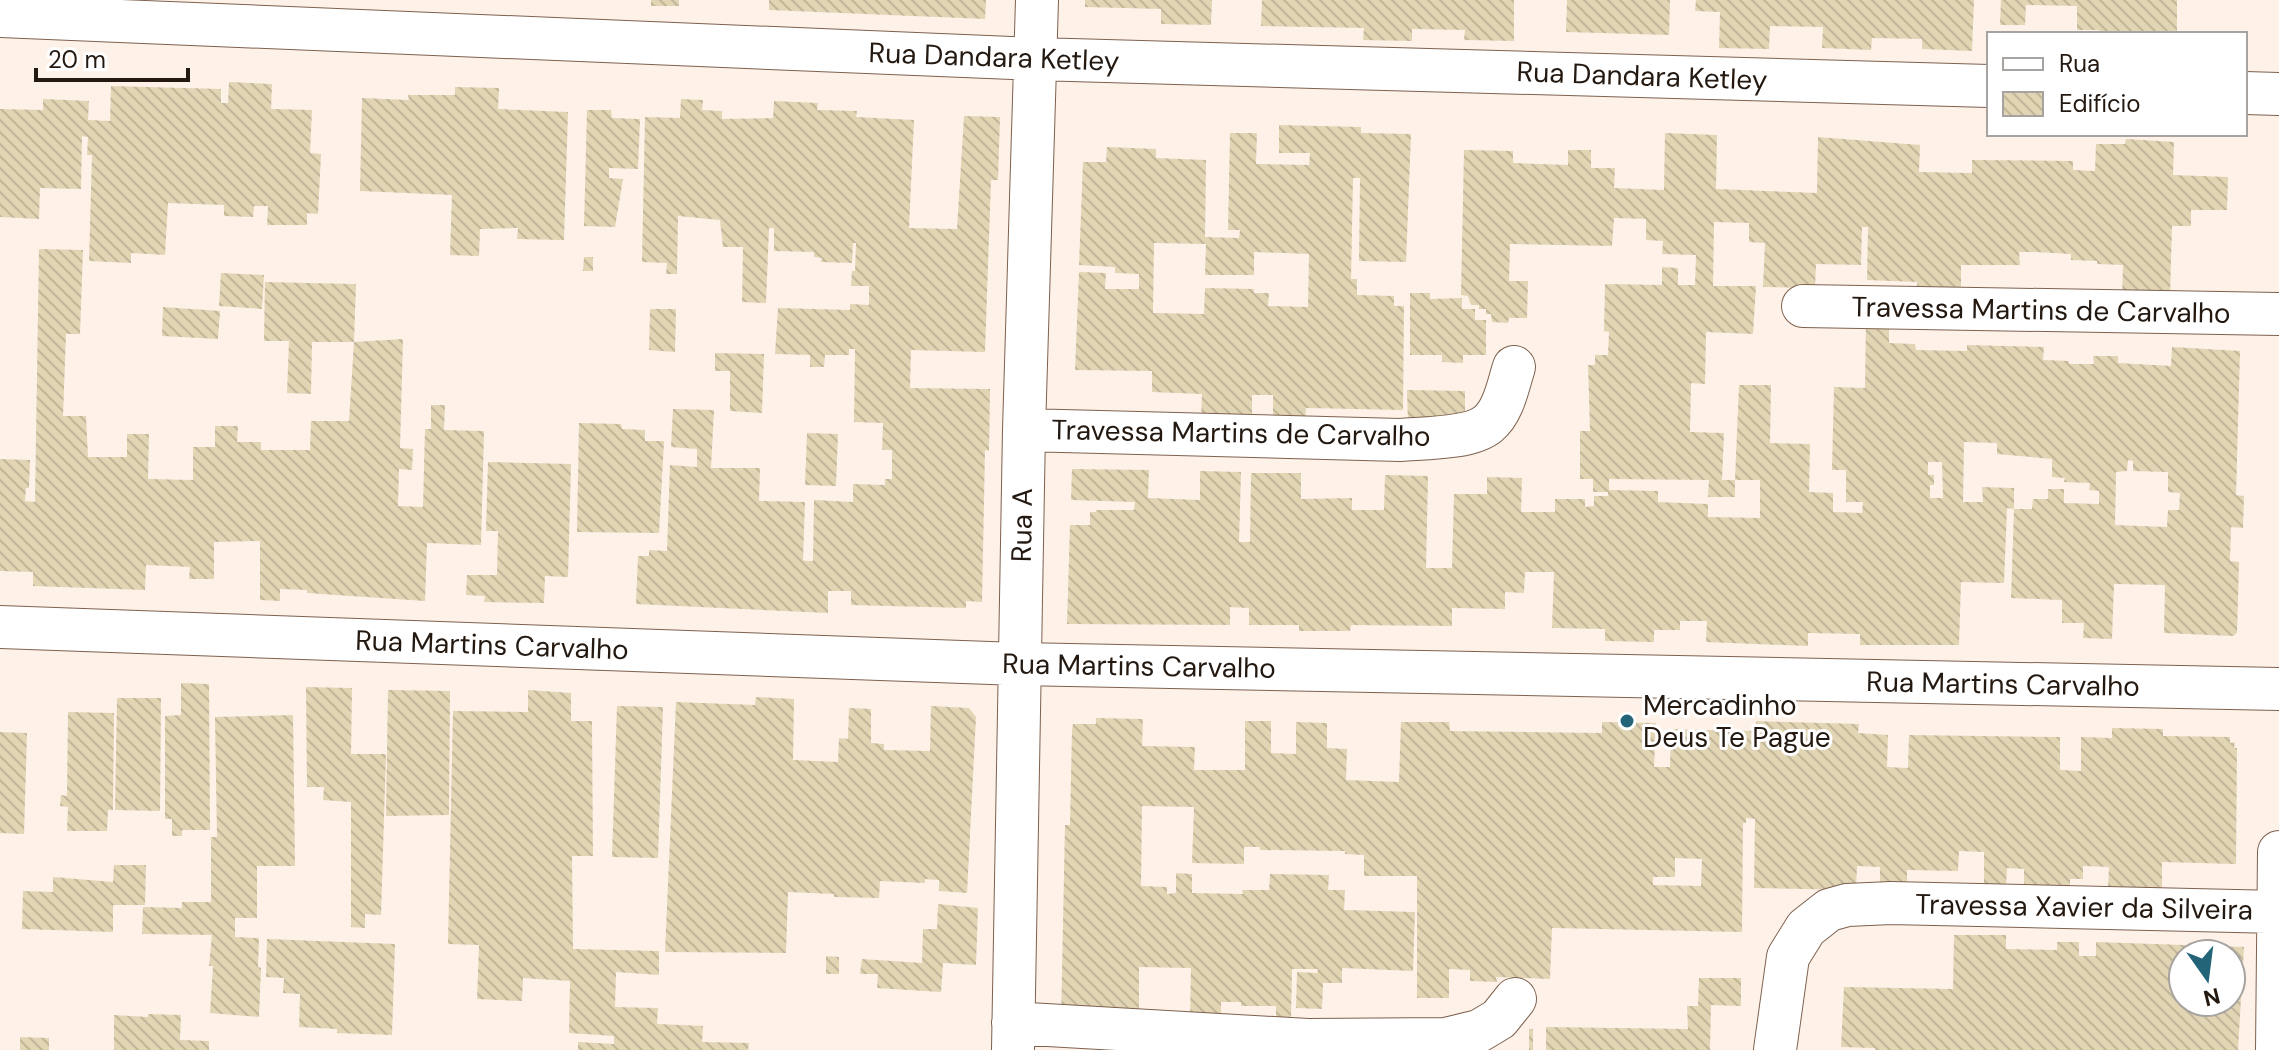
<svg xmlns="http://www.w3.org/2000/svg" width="2279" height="1050" viewBox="0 0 2279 1050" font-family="'DM Sans',sans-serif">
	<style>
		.building { fill: url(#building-back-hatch); fill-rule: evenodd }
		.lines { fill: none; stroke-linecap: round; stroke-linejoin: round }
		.street-casing { stroke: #7d614e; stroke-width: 44 }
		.street { stroke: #fff; stroke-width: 42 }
		.poi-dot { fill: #246479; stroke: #fff; stroke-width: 3 }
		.labels { text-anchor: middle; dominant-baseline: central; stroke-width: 6; stroke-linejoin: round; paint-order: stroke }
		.street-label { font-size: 28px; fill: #241911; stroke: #fff }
		.poi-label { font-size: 28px; fill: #241911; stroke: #fff; text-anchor: start }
	</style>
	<defs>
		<pattern id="building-back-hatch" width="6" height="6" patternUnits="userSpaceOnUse" patternTransform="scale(2)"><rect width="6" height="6" fill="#e2d5b4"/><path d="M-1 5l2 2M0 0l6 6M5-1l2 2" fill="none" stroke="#c2b69a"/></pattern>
	</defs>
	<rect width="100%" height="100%" fill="#fef1e8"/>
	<!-- building -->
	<path class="building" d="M651 0H679V6H651Z
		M769 0H986L985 19 769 10Z
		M1085 0H1212L1211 25 1161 24V9L1085 7Z
		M1262 0H1514V41L1464 40 1465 30 1412 29V41L1363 40 1364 28 1261 26Z
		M1567 0H1670L1669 35 1566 32Z
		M1696 0H1974L1972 51 1922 49V39L1872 38 1871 50 1822 48 1823 27 1770 26 1769 49 1719 48 1720 12 1695 11Z
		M2001 0H2177V34H2099V30H2077V6L2026 5 2025 25H2000Z
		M229 82 272 84 271 109 312 110 310 153 321 154 318 214 307 213V225H267L268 206H254L253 217 224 216V205L168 203 165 255 131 253V263L89 261 92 155H87L88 137 82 136 81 189 40 188 39 219 0 217V109L43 110V99L89 101 88 120 110 121 111 86 221 89V103H228Z
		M455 87 499 88 498 109 568 112 564 240 517 239 518 228 480 229 479 256 450 255 452 195 360 191 362 98 409 100 408 95H455Z
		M681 99 703 100 702 110 722 111V119L773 118 774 101 818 103 817 110 857 111 856 117 914 120 909 228 957 229 964 116 1000 117 998 180H991L985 352 911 350 910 388 990 389 989 451 985 450 982 602 966 601V608L851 605V591H828V613L636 604 638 556H649V550L667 551 670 465 697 467V449L671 447 673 409 714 410 711 468H760L759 501 805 502 803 560 806 561H813L814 500 853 502V484L885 485V479H892V450H882L883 423 854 422 855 349H849V355H825L824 367H810V355L775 354 778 308 850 310V304L869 305V286H851L852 271H855L856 243H853L852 263 821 262 822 258 814 257V252L774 251V228H769L766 303 742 302 743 247H723L720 220 678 216 677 274H666L667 263 642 262 645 117 680 118Z
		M587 110H611L612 118 640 119 638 169 609 168V178L623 179 615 227 584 226Z
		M1279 125 1361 127V133L1411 134 1406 262 1359 261 1360 178H1353L1351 279H1357V295L1394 296V306H1404L1403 410 1306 408 1305 422 1273 421V395H1252V414H1228V421L1201 419 1202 394 1152 392V371L1075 370 1079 272 1106 273 1105 289H1139V274L1115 273V267L1079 265 1083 162H1106L1107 147 1156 149V158L1206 160 1205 237 1239 238 1240 230H1228L1230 133H1257L1256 164 1309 165 1310 153H1279ZM1154 243 1206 244 1205 275H1254V252L1309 254 1308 307 1268 306 1269 293H1254V289L1205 288 1204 314 1153 313Z
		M1665 133 1717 135 1716 189 1817 193 1818 137 1920 145 1919 172 1972 173V160L2073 161V170L2095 171 2096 144H2125L2126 139 2174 142 2173 175 2228 177 2227 210H2191V226H2172L2170 298 2122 297 2123 265 2097 264V261L2071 260V254L2036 252H2019L2020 265H1961V290L1917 289V282L1867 280 1868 227H1862L1861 265 1816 264 1815 288 1763 287 1765 243 1749 242V223L1714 222 1713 286H1756L1753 334 1706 332 1705 384 1691 383 1690 432 1724 433 1722 480H1735V497H1708L1709 480 1609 479V490L1658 491V502L1708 504V517L1760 518V480H1735L1739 385H1771L1770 443 1810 444 1809 492 1833 493V512L1862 513 1863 502H1846V470H1832L1834 387 1865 388 1866 323H1889V343L1915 344 1916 350 1967 351V345L2044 347 2043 360 2069 361V364H2094L2093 356H2118V363L2171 366 2172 347 2240 351 2236 495 2244 496 2243 528 2231 527 2230 561 2239 562 2237 633 2233 636 2164 633 2165 585 2114 584 2112 639 2083 638 2084 623H2062V600L2011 598 2014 509H2032L2033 499H2048V489H2064V503L2099 504V491L2089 490 2090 483 2064 482 2065 478 2052 477V459L1997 454V443L1964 442 1963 502H1983L1982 487 2014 488V509L2007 508 2004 583 1961 582 1959 645H1860V634L1808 633V646L1706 642 1707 621H1680V630H1654V642L1605 641V629L1552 628 1554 572H1525L1524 593 1505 592V609L1452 608V626L1351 625 1350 631H1299V625H1249V608L1230 607V625L1067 624 1070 525H1090V512H1096V510H1134L1135 502 1071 500 1072 469 1149 470 1148 498 1200 500V471L1241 472 1239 542H1250L1251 473H1301V499L1352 498V510H1384L1385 475 1428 476 1426 568H1452L1454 494H1487V477L1522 478 1521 512H1555V499H1585V507L1594 506V496H1608V492H1593V479H1580V431H1590L1588 365H1595V355H1608L1609 332 1604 331 1605 284 1662 285V267L1678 268V285H1695L1696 255 1662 254 1663 241 1646 240V219L1614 218 1612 246 1510 244 1509 281H1528L1527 318H1509L1508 323 1492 322 1491 314H1486V309H1479V305H1471L1468 296 1461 295 1464 150 1513 151V163L1568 165V150H1591V168H1615L1614 188 1664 190ZM2128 460 2133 461V471L2168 472V492L2180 493 2179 510H2168L2167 527 2115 525 2116 472 2127 471ZM1928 462H1942L1943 498H1930V485H1934V475H1928Z
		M39 249 83 250 80 334H66L63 416H86L88 457H127V434H149L148 479 193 480V447H215V426H238L237 442H261V450H310L311 421H349L354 342H312L311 394 287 393 289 341H264L265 282 356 284 354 342 403 339 400 448 413 449 412 470 399 469 398 506 423 507 425 429H431V405H445L444 430 484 431 481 545 427 543 425 601 307 593V590L280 589V601L260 600V541L214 542V579H189L190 567 146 565 145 590 33 586V572L0 571V459L30 460 29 488H26L25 501 35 502Z
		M584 257H593V271H583Z
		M221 273 264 275 262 309 219 306Z
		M1410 293H1430V299L1462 298V309H1475V320H1486V355H1463V363L1442 362V355H1410Z
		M163 307 220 311 218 339 162 336Z
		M650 309H676L675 352 649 350Z
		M715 353 764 354 762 413 730 411V371H715Z
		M1407 390 1465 391V425L1408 424Z
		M579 423 621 424 622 429 645 430V441H664L659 533 577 532Z
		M807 433 838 434 836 486 805 485Z
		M488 462 571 464 568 577 545 576 544 603 484 602 485 596 466 595 467 575H497L498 531H486Z
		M181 683 209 684 210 830H182V836H172V819H165V716L181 715Z
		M306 687 352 688 351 754H386L381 915 365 914V928L351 927V802L323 800 324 787H307Z
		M388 690 450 691 449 815 386 816Z
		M528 690 571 693V721H592L593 856H572L573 949 659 951V975L616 972 615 1007 658 1008 657 1024 703 1026 702 1042 749 1043 748 1050H578V1042L614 1044V1036L569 1033 570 981 523 978 522 1001 477 999 479 945 448 944 453 711 528 712Z
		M756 697 794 699 793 760 838 762 839 738 848 739 849 708 871 709V743L884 744V750L930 751 931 706 969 708 976 717 967 893 939 891V880L925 879V883L880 881 879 898 834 897V894L788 892 786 953 665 952 676 702 755 705Z
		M117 698H161L160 811 115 810Z
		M617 706 663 707 658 858 612 857Z
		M68 712 114 713 113 810H108L107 831H67L68 807 60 806 61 795 67 796Z
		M293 715 295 866H257V918H235V937L259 938 258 967 261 968 259 1017 210 1013 213 966H209L212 935 142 934 143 907 182 908V902H211V837H217L215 717Z
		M1096 718 1143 719 1142 746 1195 747 1194 770H1245V721H1271V753L1296 754V722L1327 723V748L1347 749 1346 780 1399 782 1401 722H1449L1450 731 1602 733V722L1656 723 1654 767H1670L1671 729 1756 731V721L1859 724 1858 733 1888 735 1887 767 1908 768 1909 735 2060 737V770L2081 771V737L2112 738V728L2163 729V736L2230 737V743L2235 742 2234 748H2237L2236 864 2162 862V889L2108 888 2109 867 2083 866V879H2070V887L2024 886V869L2007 868 2006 886H1984V852L1959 851 1958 871 1907 870V884L1880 883V867L1857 866 1856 890 1754 888 1755 819 1746 818V823H1743L1742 932 1552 928 1550 979 1496 977 1497 982 1470 981V970L1449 969V998H1417V876H1364V855L1345 854V851L1260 850V847H1244V864L1192 863 1194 807 1142 806 1141 886 1167 887V894L1176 893V873L1192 874V893L1243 894 1242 890H1269L1270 874 1329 875 1328 890H1345L1344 910 1415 912 1413 971 1342 968V983H1323L1322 1009 1296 1008 1297 972 1317 973 1318 969H1292L1291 1019H1276V1006H1241V1002H1221V1018H1190L1191 968 1139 967V1023H1061L1065 825H1070L1072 730 1073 724H1096ZM1675 858 1702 859 1701 886 1653 885V877H1675Z
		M0 732 27 733 24 834 0 833Z
		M114 865H146L145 905H113V932L22 929 23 891 53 892V877L113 882Z
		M938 904 978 908 976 965 943 963 941 992 877 988 878 974H860L862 959 922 963 923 929H937Z
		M1954 935H2006V949L2057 950V942H2079V956H2096V942L2244 947 2238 1050H1875V1048L1841 1047 1844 987 1953 989ZM2183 954H2231V1002H2183Z
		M267 939 395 944 392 1035 337 1033V1029L299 1027 300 994 283 993 284 978 266 977Z
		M826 956 839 957V974H826Z
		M1699 978H1741V1006L1711 1005 1710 1050H1546V1027L1688 1029 1687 1006H1698Z
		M148 1014 181 1015 180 1040 209 1041V1050H114V1015L148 1017Z
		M1529 1029H1533V1050H1529Z
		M20 1037 49 1038V1050H20Z"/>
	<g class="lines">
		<!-- street casing -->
		<g class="street-casing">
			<path id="street" d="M0 16 1036 59 1989 86
				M2245 93 2279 94
				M1803 306 2279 314
				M1024 430 1400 440C1424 438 1470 439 1488 424 1504 411 1508 385 1514 367
				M0 627 1019 664 2279 689
				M1013 1023 1308 1040 1446 1039 1479 1031 1499 1019 1515 999
				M1013 1050 1024 430 1037 0
				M1775 1050 1788 957 1806 928 1829 910 1847 905 1891 903 2278 912
				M2277 1050 2279 852"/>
		</g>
		<!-- street -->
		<use href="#street" class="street"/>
	</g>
	<!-- markers -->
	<circle class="poi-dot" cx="1627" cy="721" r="8"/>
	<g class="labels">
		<!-- street labels -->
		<g class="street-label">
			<text transform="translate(994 57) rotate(2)">Rua Dandara Ketley</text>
			<text transform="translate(1642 76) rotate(2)">Rua Dandara Ketley</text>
			<text transform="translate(2041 310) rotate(1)">Travessa Martins de Carvalho</text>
			<text transform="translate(1241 433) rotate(1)">Travessa Martins de Carvalho</text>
			<text transform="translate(1022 525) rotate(-89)">Rua A</text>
			<text transform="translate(492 645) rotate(2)">Rua Martins Carvalho</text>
			<text transform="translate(1139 666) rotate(1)">Rua Martins Carvalho</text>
			<text transform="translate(2003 684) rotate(1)">Rua Martins Carvalho</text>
			<text transform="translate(2084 907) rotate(1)">Travessa Xavier da Silveira</text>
		</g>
		<!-- poi labels -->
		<g class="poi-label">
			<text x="1643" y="705">Mercadinho<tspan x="1643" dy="32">Deus Te Pague</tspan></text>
		</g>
	</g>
	<!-- legend -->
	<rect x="1987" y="32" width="260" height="104" fill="#ffffff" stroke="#a7a3a0" stroke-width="2"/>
	<rect x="2003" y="58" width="40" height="12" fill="#ffffff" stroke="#a7a3a0" stroke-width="2"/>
	<text x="2059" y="72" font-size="24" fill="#241911">Rua</text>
	<rect x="2003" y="92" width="40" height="24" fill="url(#building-back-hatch)" stroke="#a7a3a0" stroke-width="2"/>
	<text x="2059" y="112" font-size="24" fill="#241911">Edifício</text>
	<!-- north arrow -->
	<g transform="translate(2207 978) rotate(166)"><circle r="38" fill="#ffffff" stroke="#a7a3a0" stroke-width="2"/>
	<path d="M0-6L14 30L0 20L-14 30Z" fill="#246479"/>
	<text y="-12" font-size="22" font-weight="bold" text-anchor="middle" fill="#241911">N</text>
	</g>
	<!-- scale -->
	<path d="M36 68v12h152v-12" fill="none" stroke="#241911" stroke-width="4"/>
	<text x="48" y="68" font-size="24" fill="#241911" stroke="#ffffff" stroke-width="6" paint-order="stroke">20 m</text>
</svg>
